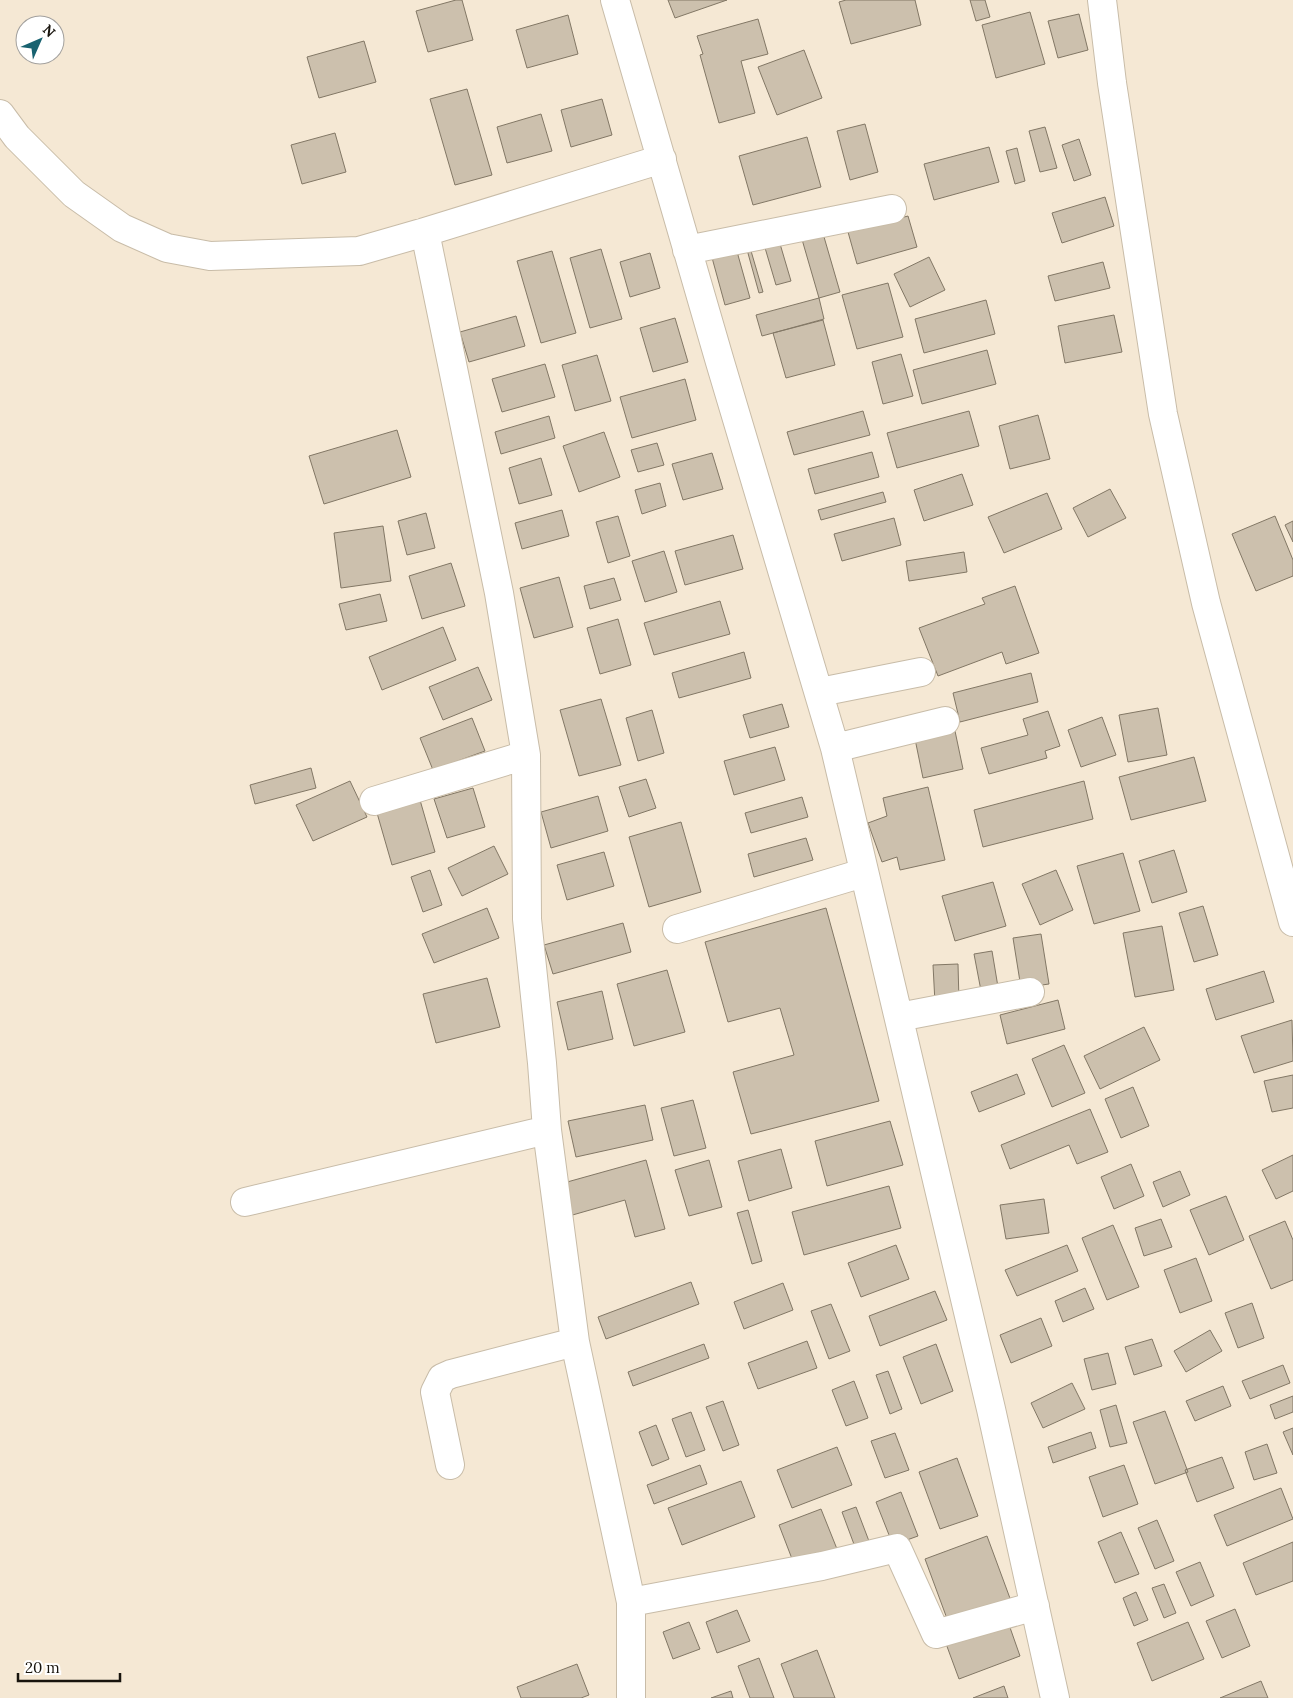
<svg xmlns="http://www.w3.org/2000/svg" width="1293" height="1698" viewBox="0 0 1293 1698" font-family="Lora,serif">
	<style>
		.building { fill: #ccc0ad; stroke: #827765 }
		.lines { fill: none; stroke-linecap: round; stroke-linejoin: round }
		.minor-casing { stroke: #c8bca8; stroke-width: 30 }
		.minor { stroke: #fff; stroke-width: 28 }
	</style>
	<rect width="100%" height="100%" fill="#f5e8d4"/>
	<!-- building -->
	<path class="building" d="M456 0H462L473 40 428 52 416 11Z
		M668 0H727L675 18Z
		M846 0H915L921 25 851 44 839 2Z
		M970 0H985L990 17 976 21Z
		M1030 12 1045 64 996 78 982 25Z
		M1079 14 1088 50 1058 58 1048 21Z
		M568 15 578 54 527 68 516 30Z
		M758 19 768 54 741 61 755 113 719 123 700 55 703 54 697 36Z
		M364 41 376 82 319 98 307 57Z
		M804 50 822 98 777 115 758 67Z
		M467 89 492 175 455 185 430 99Z
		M602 99 612 135 571 147 561 110Z
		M541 114 552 151 507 163 497 127Z
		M865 124 878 172 850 180 837 131Z
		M1045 127 1057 168 1040 172 1029 131Z
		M335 133 346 172 302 184 291 145Z
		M807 137 821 187 753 205 739 156Z
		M1079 139 1091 175 1074 181 1062 145Z
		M989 147 999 182 934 200 924 164Z
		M1017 148 1025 181 1015 184 1006 151Z
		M1105 197 1114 226 1062 243 1052 213Z
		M908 216 917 247 857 264 848 232Z
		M822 230 840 292 819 298 801 236Z
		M778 237 791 281 776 285 763 241Z
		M749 244 763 292 759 293 746 246Z
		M736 248 750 298 725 305 711 254Z
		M601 249 622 319 590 328 570 258Z
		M552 251 576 333 541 343 517 261Z
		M650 253 660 288 630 297 620 262Z
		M929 257 945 290 910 307 894 274Z
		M1103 262 1110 288 1055 301 1048 276Z
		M888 283 903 337 857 349 842 295Z
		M819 298 824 319 762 336 756 315Z
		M986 300 995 334 924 353 915 319Z
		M1114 315 1122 352 1065 363 1058 326Z
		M516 316 525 346 469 362 460 332Z
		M675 318 688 362 653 372 640 328Z
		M823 320 835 365 786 378 773 333Z
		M987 350 996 384 922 404 913 370Z
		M901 354 913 396 883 404 872 362Z
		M597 355 611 401 575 411 562 365Z
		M545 364 555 397 502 412 492 379Z
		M685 379 696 420 632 438 620 397Z
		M863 411 870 435 794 455 787 432Z
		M969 411 979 446 897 468 887 433Z
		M1038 415 1050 459 1010 469 999 426Z
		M549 416 555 438 501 454 495 432Z
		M397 430 411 477 324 504 309 456Z
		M604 432 620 477 579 492 563 446Z
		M657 443 664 465 638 472 631 450Z
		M872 452 879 477 815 494 808 469Z
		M712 453 723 489 683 500 672 464Z
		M541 458 552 495 519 504 509 468Z
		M962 474 973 505 924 521 914 490Z
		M660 483 666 506 642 514 635 490Z
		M1110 489 1126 518 1088 537 1073 508Z
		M883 492 886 502 821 520 818 510Z
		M1047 493 1062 529 1004 553 988 517Z
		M562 510 569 536 522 549 515 523Z
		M426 513 435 548 407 555 398 521Z
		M618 516 630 556 608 563 596 522Z
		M1275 516 1293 560V576L1256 591 1232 534Z
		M894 518 901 545 842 561 834 534Z
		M1293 521V542L1285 525Z
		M383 526 391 581 341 588 334 533Z
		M733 535 743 569 685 585 675 551Z
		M664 551 677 592 645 602 632 561Z
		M964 552 967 572 909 581 906 561Z
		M451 563 465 606 422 619 409 576Z
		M559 577 573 627 534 638 520 588Z
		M614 578 621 600 590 609 584 586Z
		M1015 586 1039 653 1006 664 1002 652 938 676 919 628 985 604 982 598Z
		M380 594 387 621 346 630 339 604Z
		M720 601 730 634 654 655 644 623Z
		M618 619 631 665 600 674 587 628Z
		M443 627 456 660 382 690 369 657Z
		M744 652 751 678 679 698 672 673Z
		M478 667 492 700 443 720 429 687Z
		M1031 673 1038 702 960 722 953 693Z
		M601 699 621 765 579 776 560 710Z
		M782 704 789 727 750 738 743 715Z
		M1158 708 1167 755 1128 762 1119 715Z
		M652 710 664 753 638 761 626 718Z
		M1048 711 1060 746 1045 751 1047 758 989 774 981 748 1028 735 1023 719Z
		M1102 717 1116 755 1081 767 1068 730Z
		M472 718 485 751 433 770 420 738Z
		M955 731 963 769 923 778 915 739Z
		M775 747 785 780 734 795 724 761Z
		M1194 757 1206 801 1131 820 1119 777Z
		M311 768 316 788 255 804 250 785Z
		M646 779 656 808 629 817 619 787Z
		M350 781 367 817 313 841 296 805Z
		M1084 781 1093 819 983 847 974 810Z
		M928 787 945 860 900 870 897 857 882 862 868 823 887 816 883 798Z
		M473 788 485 827 447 838 434 799Z
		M598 796 608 831 551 848 541 812Z
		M802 797 808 817 751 833 745 813Z
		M420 800 435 852 392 865 377 813Z
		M681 822 701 892 649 907 629 837Z
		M806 838 813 860 754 877 748 854Z
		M494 846 508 874 462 896 448 868Z
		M1174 850 1187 892 1152 903 1139 861Z
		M604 852 614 886 567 900 557 865Z
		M1123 853 1140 911 1094 924 1077 866Z
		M430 870 442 905 423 912 411 877Z
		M1056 870 1073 910 1040 925 1022 884Z
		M993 882 1006 926 955 941 942 896Z
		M1203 906 1218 955 1194 962 1179 913Z
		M487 908 499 938 434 963 422 934Z
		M826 908 879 1101 751 1134 733 1072 794 1055 780 1008 728 1022 705 942Z
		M623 923 631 952 553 974 544 945Z
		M1162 926 1174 990 1135 997 1123 933Z
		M1041 934 1049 984 1021 988 1013 938Z
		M992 951 999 993 982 996 974 954Z
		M958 964 959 1002 935 1003 933 965Z
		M667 970 685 1032 634 1046 617 984Z
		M1264 971 1274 1002 1216 1020 1206 989Z
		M487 978 500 1027 436 1043 423 994Z
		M602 991 613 1039 568 1050 557 1002Z
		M1058 1000 1065 1029 1007 1044 1000 1015Z
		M1292 1020 1293 1061 1254 1073 1241 1036Z
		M1144 1027 1160 1060 1100 1089 1084 1056Z
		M1064 1045 1085 1093 1052 1107 1032 1059Z
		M1017 1074 1025 1094 979 1112 971 1092Z
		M1293 1075V1108L1272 1112 1264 1081Z
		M1133 1087 1149 1126 1121 1138 1105 1099Z
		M693 1100 706 1148 674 1156 661 1108Z
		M645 1105 653 1140 576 1157 568 1121Z
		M1090 1109 1108 1152 1077 1164 1069 1145 1010 1169 1001 1145Z
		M890 1121 903 1165 827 1186 815 1141Z
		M781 1149 792 1188 749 1201 738 1161Z
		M1293 1155V1191L1276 1199 1262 1170Z
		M646 1160 665 1229 635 1237 625 1200 569 1216 560 1184Z
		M709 1160 722 1207 689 1216 675 1170Z
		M1131 1164 1144 1196 1114 1209 1101 1177Z
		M1180 1171 1190 1195 1163 1207 1153 1182Z
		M889 1186 901 1228 804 1255 792 1212Z
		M1226 1196 1244 1240 1209 1255 1190 1210Z
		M1044 1199 1049 1233 1006 1239 1000 1205Z
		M748 1210 762 1261 752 1264 737 1213Z
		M1161 1219 1172 1247 1144 1256 1135 1228Z
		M1285 1221 1293 1240V1280L1271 1289 1249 1236Z
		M1113 1225 1139 1287 1107 1300 1082 1238Z
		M896 1245 909 1279 861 1297 848 1263Z
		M1067 1245 1078 1271 1017 1296 1005 1270Z
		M1196 1258 1212 1301 1180 1313 1164 1270Z
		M691 1282 699 1304 606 1339 598 1317Z
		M783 1283 793 1310 744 1329 734 1302Z
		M1085 1288 1094 1309 1063 1322 1055 1301Z
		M935 1291 947 1320 880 1346 869 1316Z
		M1252 1303 1264 1338 1238 1348 1225 1313Z
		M831 1304 850 1351 829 1359 811 1311Z
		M1041 1318 1052 1346 1011 1363 1000 1335Z
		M1210 1330 1222 1351 1186 1372 1174 1351Z
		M1152 1339 1162 1366 1134 1375 1125 1347Z
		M807 1341 817 1368 758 1389 748 1363Z
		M704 1344 709 1358 633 1386 628 1372Z
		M936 1344 953 1391 921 1404 903 1357Z
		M1108 1353 1116 1384 1092 1390 1084 1359Z
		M1283 1365 1290 1383 1250 1399 1242 1381Z
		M888 1371 902 1409 890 1414 876 1375Z
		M854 1381 868 1418 846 1426 832 1390Z
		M1072 1383 1085 1409 1043 1428 1031 1403Z
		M1223 1386 1231 1406 1195 1421 1186 1401Z
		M1293 1396V1412L1275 1419 1270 1405Z
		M723 1401 739 1445 723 1451 706 1407Z
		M1116 1405 1127 1443 1110 1447 1100 1410Z
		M1165 1411 1188 1472 1155 1484 1133 1422Z
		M691 1412 705 1450 686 1457 672 1419Z
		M656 1425 669 1459 652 1466 639 1432Z
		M1293 1428V1455L1283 1432Z
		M1091 1432 1096 1448 1053 1463 1048 1447Z
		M895 1433 909 1470 885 1478 871 1441Z
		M1267 1444 1277 1473 1254 1480 1245 1452Z
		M837 1447 852 1485 792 1508 777 1470Z
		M1222 1457 1234 1488 1197 1502 1185 1470Z
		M957 1458 978 1516 940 1529 919 1472Z
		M700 1465 707 1484 654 1504 647 1485Z
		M1124 1465 1138 1504 1103 1517 1089 1477Z
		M741 1481 755 1517 682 1545 668 1508Z
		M1281 1488 1293 1519 1227 1546 1214 1515Z
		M901 1492 918 1536 893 1545 876 1502Z
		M856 1507 872 1549 858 1555 842 1512Z
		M821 1509 837 1549 794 1564 779 1525Z
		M1157 1520 1174 1561 1155 1569 1138 1528Z
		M1121 1532 1139 1574 1115 1583 1098 1542Z
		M987 1536 1011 1601 949 1624 925 1559Z
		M1293 1542V1581L1256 1595 1243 1563Z
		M1200 1562 1214 1596 1191 1606 1176 1572Z
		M1164 1584 1176 1613 1164 1618 1152 1588Z
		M1136 1592 1148 1620 1134 1626 1123 1598Z
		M1235 1609 1250 1646 1222 1658 1206 1621Z
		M737 1610 750 1641 717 1653 706 1622Z
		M1007 1619 1020 1656 959 1679 945 1641Z
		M689 1622 700 1649 673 1659 663 1632Z
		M1188 1622 1204 1659 1152 1681 1137 1643Z
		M817 1650 835 1698H794L781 1664Z
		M759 1658 774 1698H750L738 1666Z
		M577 1664 589 1695 581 1698H521L517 1687Z
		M1261 1681 1268 1698H1220Z
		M1004 1686 1008 1698H973Z
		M731 1691 733 1698H711Z"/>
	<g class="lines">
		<!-- minor casing -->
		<g class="minor-casing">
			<path id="minor" d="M615 0 720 362 835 748 991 1409 1055 1698
				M1102 0 1112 83 1163 414 1206 603 1293 922
				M0 114 17 137 74 194 122 228 167 248 210 256 359 251 425 232 662 159
				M425 232 499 593 526 755 527 919 542 1063 547 1130 575 1342 631 1602V1698
				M687 250 892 209
				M820 692 921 672
				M835 748 945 721
				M374 801 526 755
				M677 929 863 873
				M899 1017 1030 992
				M245 1202 547 1130
				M450 1465 435 1392 442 1378 451 1374 575 1342
				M631 1602 822 1566 897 1548 936 1634 1035 1606"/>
		</g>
		<!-- minor -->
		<use href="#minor" class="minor"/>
	</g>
	<!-- north arrow -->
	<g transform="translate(40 40) rotate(45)"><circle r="24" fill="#ffffff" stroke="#a3a19e"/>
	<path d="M0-4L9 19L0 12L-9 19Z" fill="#186270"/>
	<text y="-8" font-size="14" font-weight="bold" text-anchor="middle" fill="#18140d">N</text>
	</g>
	<!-- scale -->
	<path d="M18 1673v8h102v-8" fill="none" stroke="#18140d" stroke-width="2.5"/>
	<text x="25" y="1673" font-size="15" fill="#18140d" stroke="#ffffff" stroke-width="4" paint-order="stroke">20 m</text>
</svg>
